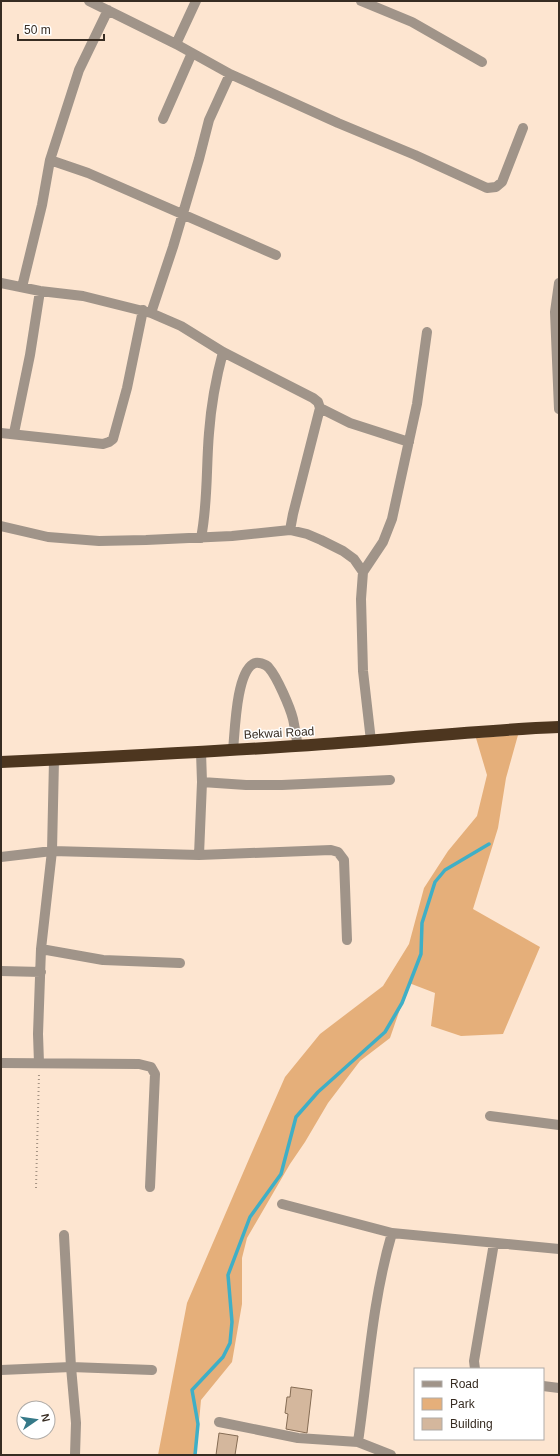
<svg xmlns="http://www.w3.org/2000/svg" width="560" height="1456" viewBox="0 0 560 1456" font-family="Arial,sans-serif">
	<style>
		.green { fill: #e5af7a }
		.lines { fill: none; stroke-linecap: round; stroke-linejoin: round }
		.stream { stroke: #3fafc6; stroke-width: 3.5 }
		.building { fill: #d4b79d; stroke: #856c54 }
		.path { stroke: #a59383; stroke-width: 2; stroke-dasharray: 1 3; stroke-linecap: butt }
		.minor { stroke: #a09489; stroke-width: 10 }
		.highway { stroke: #4d361f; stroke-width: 12 }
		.labels { text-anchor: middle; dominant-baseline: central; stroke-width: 3; stroke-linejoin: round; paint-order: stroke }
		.street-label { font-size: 12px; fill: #372c22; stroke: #fff }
	</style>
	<rect width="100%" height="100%" fill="#fde5d0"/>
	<!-- green -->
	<path class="green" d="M518 735 506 778 498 828 473 909 540 947 503 1034 461 1036 431 1026 435 993 409 983 390 1038 360 1061 328 1103 305 1142 290 1164 247 1238 242 1258V1304L232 1362 201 1400 196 1455H158L187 1303 249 1159 285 1077 320 1034 383 986 409 944 424 888 448 851 477 816 487 775 476 738Z"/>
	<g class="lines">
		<!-- stream -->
		<path class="stream" d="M195 1455 198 1424 192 1390 223 1357 230 1343 232 1322 228 1275 250 1217 281 1174 296 1117 318 1092 385 1032 402 1003 421 954 422 923 435 882 445 870 489 844"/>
	</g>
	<!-- building -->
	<path class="building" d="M291 1387 312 1390 307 1433 286 1429 288 1414 285 1413 287 1397H290Z
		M219 1433 238 1436 235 1455H216Z"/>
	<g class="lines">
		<!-- path -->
		<path class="path" d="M36 1188 39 1074"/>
		<!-- minor -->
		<path class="minor" d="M89 1 176 44 196 1
			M361 1 412 22 482 62
			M176 44 230 74 338 123 415 155 487 188 496 187 502 182 523 128
			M163 119 192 53
			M50 160 88 173 276 255
			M1 283 40 291 83 296 151 313 181 326 223 352 313 398 318 402 320 408 293 514 290 530
			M559 283 555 312 559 409
			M22 287 42 205 50 160 79 70 108 10
			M151 313 173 247 199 159 209 120 230 74
			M320 408 350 423 409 442
			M1 433 103 444 109 442 113 439 127 388 143 310
			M14 433 30 355 40 291
			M1 526 48 537 99 541 146 540 232 536 290 530 307 534 321 540 343 551 354 559 363 572
			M201 538C208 503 206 468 209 433 211 406 216 378 223 352
			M371 741 363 671 361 599 363 572 383 542 392 519 417 404 427 332
			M233 750C235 732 236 674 253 664 257 661 266 664 269 668 277 677 290 707 293 719 295 728 296 737 298 746
			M202 782 246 785H282L390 780
			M199 855 202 782 201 752
			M1 857 52 851 199 855 331 850 338 852 344 860 347 940
			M41 949 103 960 180 963
			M1 971 41 972
			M1 1063 139 1064 151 1067 155 1074 150 1187
			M39 1063 38 1034 41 949 52 851 54 760
			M490 1116 559 1125
			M282 1204 392 1233 559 1249
			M64 1235 71 1367 76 1423 75 1455
			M475 1369 474 1361 494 1243
			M1 1370 71 1367 152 1370
			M543 1386 559 1388
			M219 1422 298 1438 358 1442 391 1455
			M358 1442C368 1373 372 1301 392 1233"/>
		<!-- highway -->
		<path class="highway" d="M1 762C109 757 216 752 324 744 402 739 480 730 559 727"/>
	</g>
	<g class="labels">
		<!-- street labels -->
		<g class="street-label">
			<text transform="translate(279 733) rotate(-3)">Bekwai Road</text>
		</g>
	</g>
	<!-- border -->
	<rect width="560" height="1456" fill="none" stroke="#372c22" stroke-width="4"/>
	<!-- legend -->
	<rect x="414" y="1368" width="130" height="72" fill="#ffffff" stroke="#afaba7"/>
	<rect x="422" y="1381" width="20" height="6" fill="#a09489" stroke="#afaba7"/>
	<text x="450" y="1388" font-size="12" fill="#372c22">Road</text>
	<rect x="422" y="1398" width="20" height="12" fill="#e5af7a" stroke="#afaba7"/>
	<text x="450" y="1408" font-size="12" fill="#372c22">Park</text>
	<rect x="422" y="1418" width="20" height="12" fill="#d4b79d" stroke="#afaba7"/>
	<text x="450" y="1428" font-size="12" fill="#372c22">Building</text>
	<!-- north arrow -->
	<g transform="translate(36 1420) rotate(77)"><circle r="19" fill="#ffffff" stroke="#afaba7"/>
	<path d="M0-3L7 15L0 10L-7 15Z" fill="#357988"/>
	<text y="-6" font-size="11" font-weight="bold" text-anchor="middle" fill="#372c22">N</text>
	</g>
	<!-- scale -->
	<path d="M18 34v6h86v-6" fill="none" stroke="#372c22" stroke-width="2"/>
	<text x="24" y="34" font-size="12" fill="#372c22" stroke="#ffffff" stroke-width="3" paint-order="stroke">50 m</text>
</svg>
